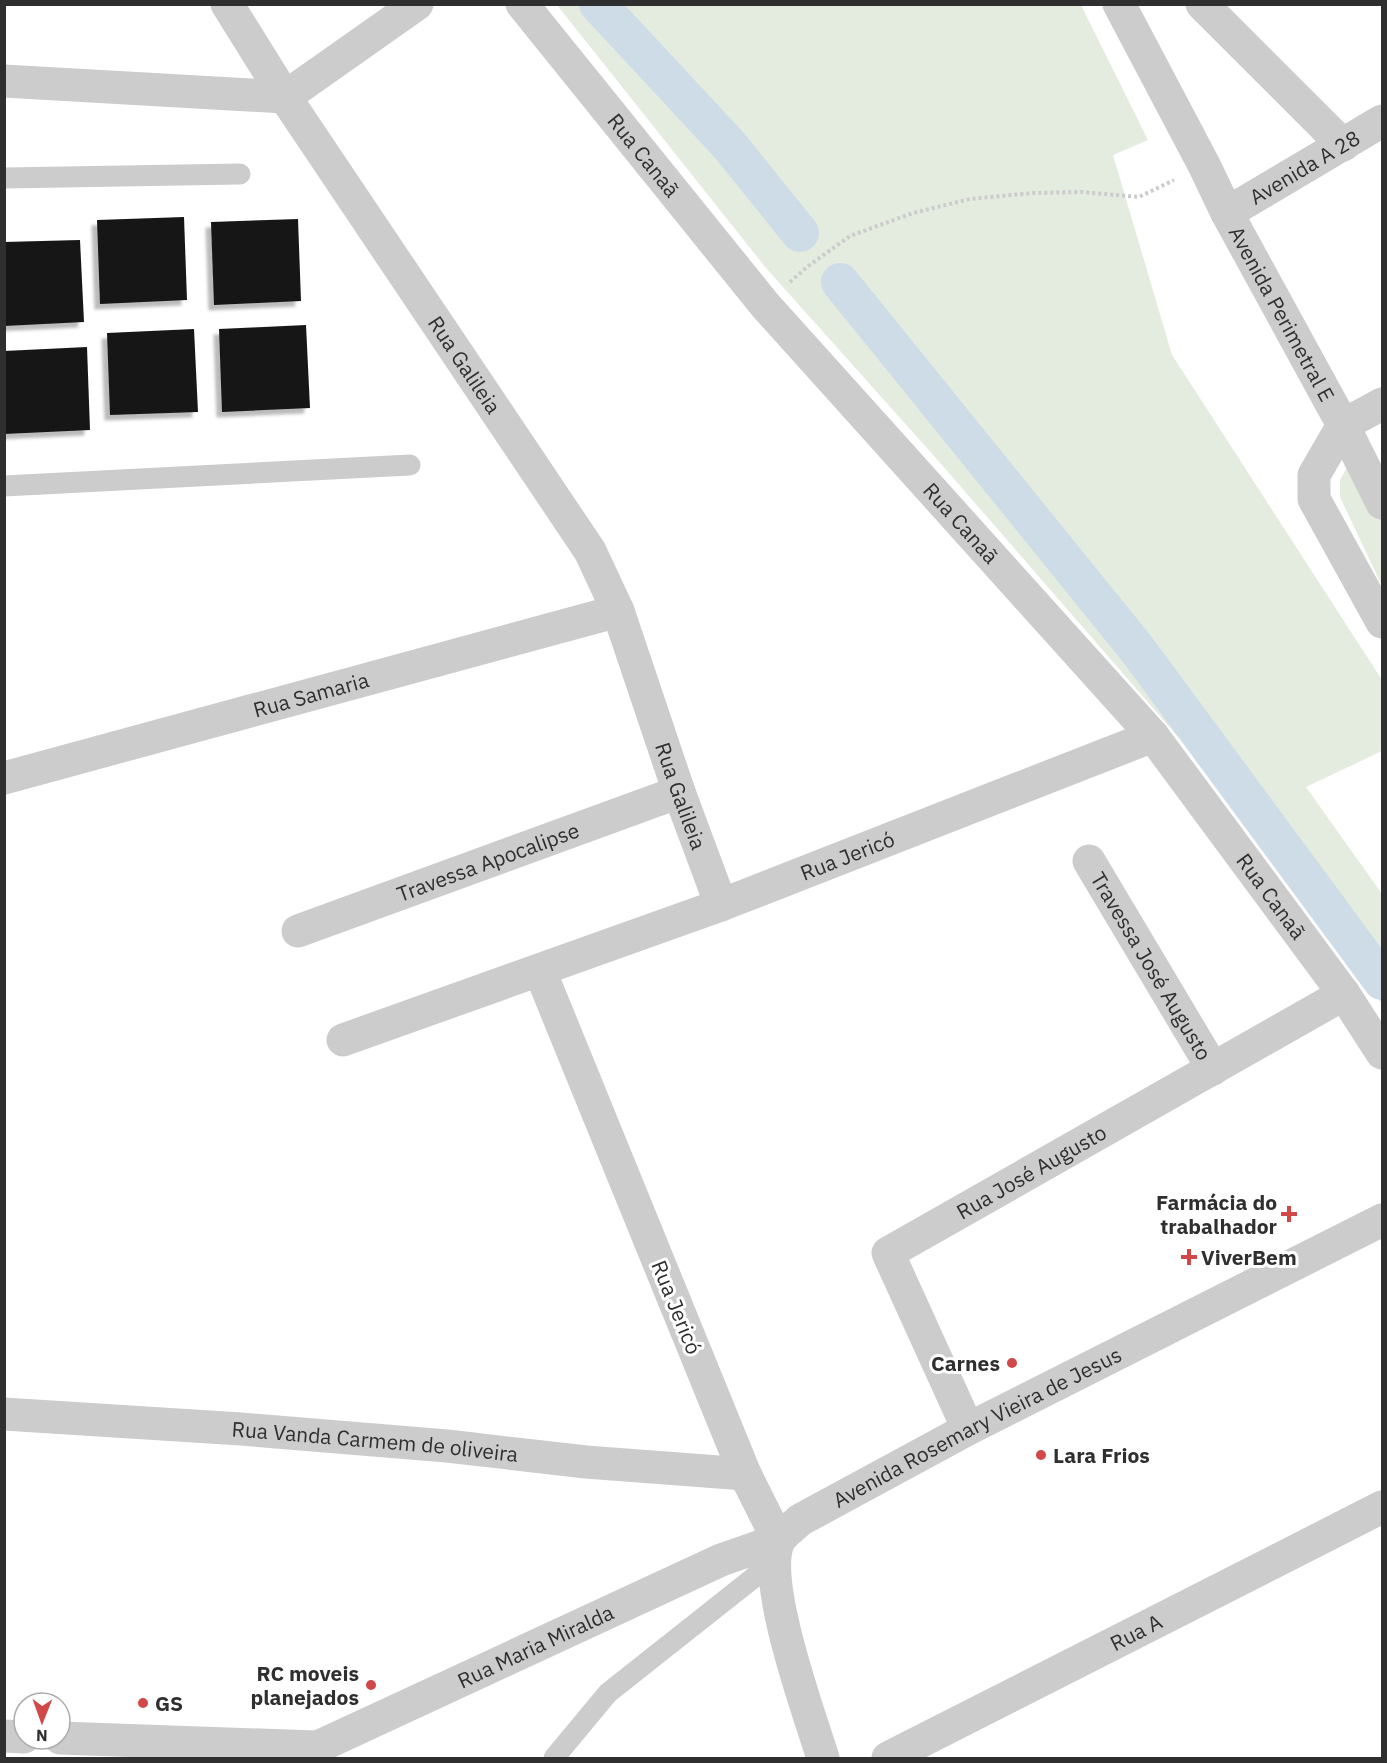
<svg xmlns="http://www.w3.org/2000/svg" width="1387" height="1763" viewBox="0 0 1387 1763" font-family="'IBM Plex Sans',sans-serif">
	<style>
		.green { fill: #e4ebdf }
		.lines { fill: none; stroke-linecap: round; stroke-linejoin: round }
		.canal { stroke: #cedce8; stroke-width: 38 }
		.building { fill: #161616; filter: url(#shadow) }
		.path { stroke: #ccc; stroke-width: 4; stroke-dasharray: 3 3; stroke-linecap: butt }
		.service { stroke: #ccc; stroke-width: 21 }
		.minor { stroke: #ccc; stroke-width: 33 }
		.tertiary { stroke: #ccc; stroke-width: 33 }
		.poi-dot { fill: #d04847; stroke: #fff; stroke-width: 2 }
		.labels { text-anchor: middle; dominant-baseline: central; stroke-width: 6; stroke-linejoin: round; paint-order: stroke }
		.street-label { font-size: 21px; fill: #2f2f2f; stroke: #fff }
		.poi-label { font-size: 21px; font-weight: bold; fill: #2f2f2f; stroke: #fff; text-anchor: end }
	</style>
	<defs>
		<filter id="shadow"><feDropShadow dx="-5.5" dy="5.5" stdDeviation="1.5" flood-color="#0004"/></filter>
	</defs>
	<rect width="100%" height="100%" fill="#fff"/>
	<!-- green -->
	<path class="green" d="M557 5H1081L1148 140 1113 155 1172 355 1382 680V751L1306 787 1382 894V1004L1212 776 935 457 766 268Z
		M1347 467 1382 513V586L1340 497V480Z"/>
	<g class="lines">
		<!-- canal -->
		<path class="canal" d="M598 4 730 146 800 233
			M840 282 1137 649 1382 981"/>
	</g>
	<!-- building -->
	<path class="building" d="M184 217 187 300 100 304 97 220Z
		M298 219 301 301 214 305 211 222Z
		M80 240 84 322 4 326V242Z
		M306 325 310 408 222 412 219 329Z
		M194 329 198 412 110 415 107 333Z
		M87 347 90 430 4 434V351Z"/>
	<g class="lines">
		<!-- path -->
		<path class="path" d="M790 282 807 267 850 236 913 213 970 199 1033 193 1082 192 1139 197 1174 180"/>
		<!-- service -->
		<path class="service" d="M4 178 240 174
			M4 486 410 465
			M554 1758 608 1693 752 1579 774 1560"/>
		<!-- minor -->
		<g class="minor">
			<path id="s1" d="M227 4 285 97 590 551 618 611 679 792 721 905"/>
			<path id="s2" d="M522 4 765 305 1153 736 1344 994 1382 1053"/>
			<path d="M1202 4 1343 145"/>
			<path d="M4 81 285 97"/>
			<path d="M285 97 417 4"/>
			<path id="s3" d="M1227 213 1382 121"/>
			<path id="s4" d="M4 778 618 611"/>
			<path id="s5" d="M1089 861 1213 1069"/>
			<path id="s6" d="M298 931 679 792"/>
			<path id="s7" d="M343 1040 721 905 1153 736"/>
			<path id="s8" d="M4 1414 241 1429 447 1446 586 1462 745 1474"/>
			<path id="s9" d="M968 1429 888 1253 1344 994"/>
			<path d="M4 1736 24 1737"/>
			<path d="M60 1738 316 1747"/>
			<path id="s10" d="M294 1758 721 1560 778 1540 745 1474 540 971"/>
			<path id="s11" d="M888 1758 1382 1507"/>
		</g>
		<!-- tertiary -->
		<g class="tertiary">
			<path id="s12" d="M1119 4 1204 165 1227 213 1343 425 1382 503"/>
			<path d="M1382 404 1343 425 1314 475V499L1382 622"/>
			<path id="s13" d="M823 1758C809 1713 762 1585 778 1543 781 1535 793 1527 800 1520L968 1429 1382 1220"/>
		</g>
	</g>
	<!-- markers -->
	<g class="poi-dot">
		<path d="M1286 1205h6v6h6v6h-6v6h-6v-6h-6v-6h6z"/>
		<path d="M1186 1248h6v6h6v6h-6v6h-6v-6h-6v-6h6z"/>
		<circle cx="1012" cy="1363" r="6"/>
		<circle cx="1041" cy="1455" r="6"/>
		<circle cx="371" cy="1685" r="6"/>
		<circle cx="143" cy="1703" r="6"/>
	</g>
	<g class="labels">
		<!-- street labels -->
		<g class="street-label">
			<text stroke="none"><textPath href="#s2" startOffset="194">Rua Canaã</textPath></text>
			<text stroke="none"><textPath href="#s3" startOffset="90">Avenida A 28</textPath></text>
			<text stroke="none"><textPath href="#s12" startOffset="350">Avenida Perimetral E</textPath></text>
			<text stroke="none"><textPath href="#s1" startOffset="432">Rua Galileia</textPath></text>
			<text stroke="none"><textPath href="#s2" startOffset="680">Rua Canaã</textPath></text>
			<text stroke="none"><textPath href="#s4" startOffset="318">Rua Samaria</textPath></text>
			<text stroke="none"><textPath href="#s1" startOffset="918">Rua Galileia</textPath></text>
			<text stroke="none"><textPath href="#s7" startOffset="537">Rua Jericó</textPath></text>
			<text stroke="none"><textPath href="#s6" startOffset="202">Travessa Apocalipse</textPath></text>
			<text stroke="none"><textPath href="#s2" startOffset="1166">Rua Canaã</textPath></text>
			<text stroke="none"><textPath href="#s5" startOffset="122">Travessa José Augusto</textPath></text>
			<text stroke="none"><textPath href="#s9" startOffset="358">Rua José Augusto</textPath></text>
			<text transform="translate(677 1307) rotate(68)">Rua Jericó</text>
			<text stroke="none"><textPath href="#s13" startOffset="454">Avenida Rosemary Vieira de Jesus</textPath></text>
			<text stroke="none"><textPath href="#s8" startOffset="372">Rua Vanda Carmem de oliveira</textPath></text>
			<text stroke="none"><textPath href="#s11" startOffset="278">Rua A</textPath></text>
			<text stroke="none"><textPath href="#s10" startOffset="266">Rua Maria Miralda</textPath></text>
		</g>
		<!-- poi labels -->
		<g class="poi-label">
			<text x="1277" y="1202">Farmácia do<tspan x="1277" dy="24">trabalhador</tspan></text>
			<text x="1201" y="1257" text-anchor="start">ViverBem</text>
			<text x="1000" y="1363">Carnes</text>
			<text x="1053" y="1455" text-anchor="start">Lara Frios</text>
			<text x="359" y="1673">RC moveis<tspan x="359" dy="24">planejados</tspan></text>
			<text x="155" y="1703" text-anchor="start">GS</text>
		</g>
	</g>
	<!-- border -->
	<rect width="1387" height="1763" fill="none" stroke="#2f2f2f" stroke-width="12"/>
	<!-- north arrow -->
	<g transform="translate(42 1721) rotate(181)"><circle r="28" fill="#ffffff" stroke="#acacac" stroke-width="1.5"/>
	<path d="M0-4.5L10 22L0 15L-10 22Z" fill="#d04847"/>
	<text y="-9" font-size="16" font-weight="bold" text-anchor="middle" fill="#2f2f2f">N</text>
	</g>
</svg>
